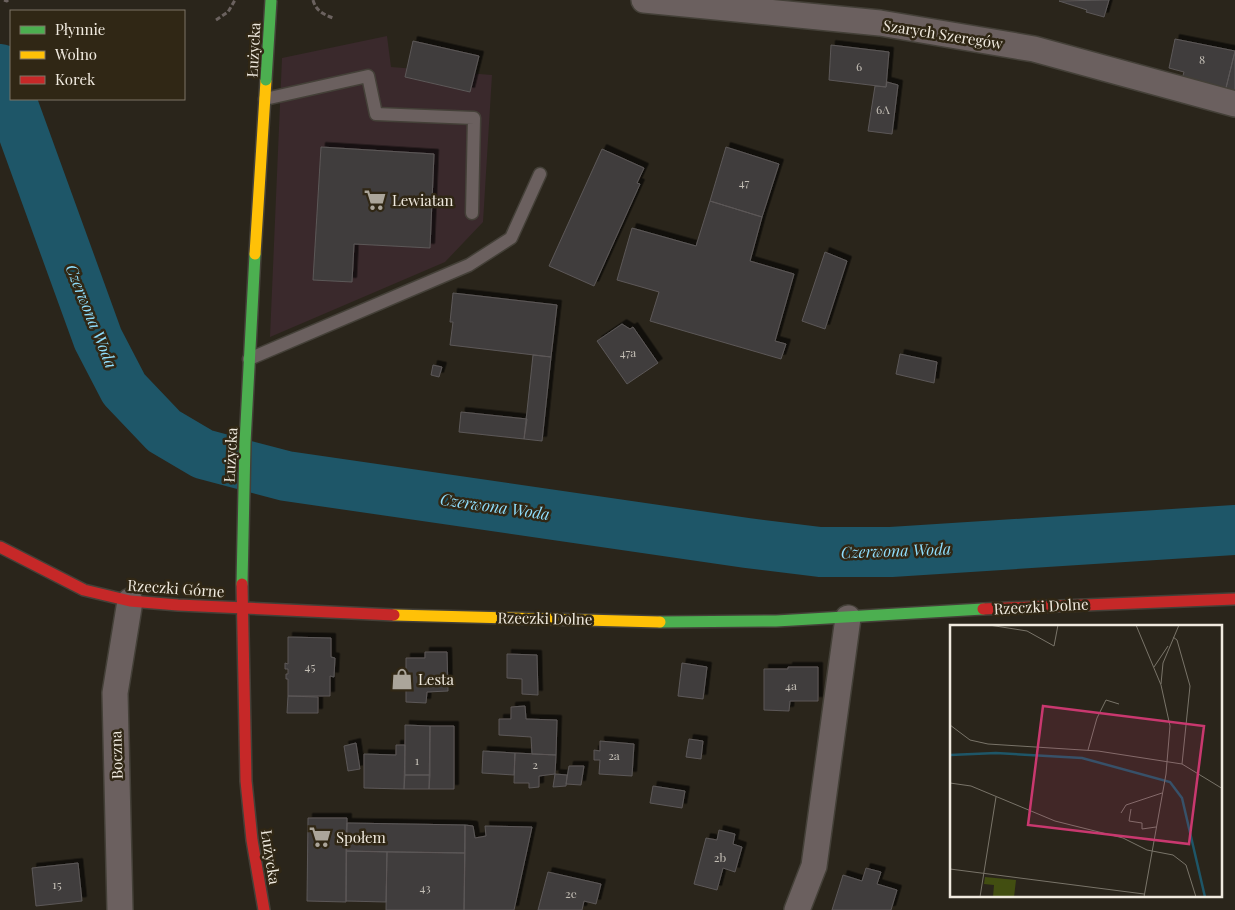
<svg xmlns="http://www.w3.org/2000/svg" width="1235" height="910" viewBox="0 0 1235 910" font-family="'Playfair Display',serif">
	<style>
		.commercial { fill: #3a292c }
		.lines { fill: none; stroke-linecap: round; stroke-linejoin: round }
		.river { stroke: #1e5668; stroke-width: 50 }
		.building { fill: #413d3d; stroke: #5c5858; filter: url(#shadow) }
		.lane-casing { stroke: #444038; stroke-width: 15 }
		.street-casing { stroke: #444038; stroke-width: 28 }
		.fast-casing { stroke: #444038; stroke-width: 14 }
		.slow-casing { stroke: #444038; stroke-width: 14 }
		.jam-casing { stroke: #444038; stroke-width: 14 }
		.path { stroke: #6b625f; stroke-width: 3; stroke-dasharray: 5 2.5; stroke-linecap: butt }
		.lane { stroke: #6b605f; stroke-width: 12 }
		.street { stroke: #6b605f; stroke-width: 25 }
		.fast { stroke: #4caf50; stroke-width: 11 }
		.slow { stroke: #ffc107; stroke-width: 11 }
		.jam { stroke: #c62828; stroke-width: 11 }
		.fast-bridge-casing { stroke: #444038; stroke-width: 14; stroke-linecap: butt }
		.fast-bridge { stroke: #4caf50; stroke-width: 11 }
		.labels { text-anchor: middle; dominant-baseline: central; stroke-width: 5; stroke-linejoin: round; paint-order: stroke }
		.number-label { font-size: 12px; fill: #c4bfb6 }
		.street-label { font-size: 15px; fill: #f0eadf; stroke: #302715 }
		.poi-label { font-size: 15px; fill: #f0eadf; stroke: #302715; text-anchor: start }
		.water-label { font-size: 16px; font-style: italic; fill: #90defd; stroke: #302715 }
		.inset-river { fill: none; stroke: #1e5668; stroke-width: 2.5 }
		.inset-road { fill: none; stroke: #797469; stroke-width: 1 }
		.view { fill: #c9386f; fill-opacity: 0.15; stroke: #c9386f; stroke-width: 2.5 }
		.inset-edge { fill: none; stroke: #f0eadf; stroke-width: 2.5 }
	</style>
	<defs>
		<filter id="shadow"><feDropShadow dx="4.5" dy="-4.5" stdDeviation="0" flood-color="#0009"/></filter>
	</defs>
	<rect width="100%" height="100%" fill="#2a251b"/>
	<!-- commercial -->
	<path class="commercial" d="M387 36 391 67 492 75 483 222 445 262 270 337 282 58Z"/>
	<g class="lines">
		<!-- river -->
		<path class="river" d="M0 69 98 339 124 389 164 431 203 454 286 476 747 543 820 552H891L1235 530"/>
	</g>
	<!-- building -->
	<path class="building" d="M1109 0 1104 17 1086 12 1087 10 1059 1Z
		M1175 39 1235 51 1225 92 1181 82 1184 72 1169 68Z
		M413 41 479 56 470 92 405 77Z
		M831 45 889 52 886 87 829 80Z
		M1235 51V94L1225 92Z
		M887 82 898 85 892 134 868 131 875 86 886 87Z
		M321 147 434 154 430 248 354 244 352 282 313 280Z
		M726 147 779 164 762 217 710 201Z
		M602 149 644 168 637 183 640 184 594 286 549 266Z
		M710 201 762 217 750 261 794 274 775 341 786 344 781 359 650 321 659 292 617 280 632 228 696 246Z
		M825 252 847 261 825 329 802 321Z
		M453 293 557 305 551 357 450 345 453 322H450Z
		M622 324 630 329 633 327 658 363 627 384 597 341Z
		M900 354 937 362 934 383 896 374Z
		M533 355 551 357 542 441 524 439Z
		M433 365 442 367 439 377 431 375Z
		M461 412 527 419 524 439 459 432Z
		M288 637 331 638V657L335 658 334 677 330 676V696H288V679H286V674H288V669H285V663L288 664Z
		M425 652H447L448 691 427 692 426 703 406 702V658H425Z
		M507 654 537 655 538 695 522 694V679L507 678Z
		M682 663 707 667 703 699 678 696Z
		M788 667H818V701H790L789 711 764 710V669H788Z
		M288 696 318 697V713H287Z
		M525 706 526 719 557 720 556 755 532 754 531 737 499 735V719H511V707Z
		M405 725 430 726V775H405Z
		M430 726H454V789H429Z
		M689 739 703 741 701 759 686 757Z
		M600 741 634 744 632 776 599 774 600 760H594V750L600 751Z
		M356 743 360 769 348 771 344 746Z
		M396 745H405L404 789 364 788V754L396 755Z
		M483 751 515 753 514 775 482 773Z
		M515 753 556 755 555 774 539 776V787L529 788V783H514Z
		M569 766H584L581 785 566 784Z
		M555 774 567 775 566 786 553 787Z
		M405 775H430L429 789H404Z
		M653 786 685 791 682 808 650 803Z
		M308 818H347L346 902 307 901Z
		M347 823 465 825V853L346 851Z
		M465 825 473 826 475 838 486 836 485 826 532 827 514 910H464Z
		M719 830 735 834 733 844 742 847 735 872 723 868 717 890 694 884 706 838 717 840Z
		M346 851 387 852 386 902 346 901Z
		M387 852 465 853 464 910H386Z
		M78 863 82 901 36 906 32 868Z
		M866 868 881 872 877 884 897 890 891 910H832L843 875 862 881Z
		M548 872 601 884 596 904 584 901 582 910H538Z"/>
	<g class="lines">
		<!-- lane casing -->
		<g class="lane-casing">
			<path id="lane" d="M265 99 368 76 376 114 474 118 472 213
				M249 359 469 265 511 238 540 174"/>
		</g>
		<!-- street casing -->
		<g class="street-casing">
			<path id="street" d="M644 0 880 23 1034 49 1235 104
				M120 910 115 693 130 601
				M797 910 814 866 848 618"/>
		</g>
		<!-- fast casing -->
		<g class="fast-casing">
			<path id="fast" d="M242 584 245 443 255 254
				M660 622 776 621 983 609"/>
		</g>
		<!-- slow casing -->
		<g class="slow-casing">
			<path id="slow" d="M255 254 266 80
				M394 615 660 622"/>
		</g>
		<!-- jam casing -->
		<g class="jam-casing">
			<path id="jam" d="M0 547 84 590 130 601 178 605 394 615
				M242 584 246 781 252 840 264 910
				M983 609 1235 599"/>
		</g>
		<!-- path -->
		<path class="path" d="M4 0 7 1 8 0
			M313 0C316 11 323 14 333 18
			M216 20 228 12 235 0"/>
		<!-- lane -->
		<use href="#lane" class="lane"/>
		<!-- street -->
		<use href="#street" class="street"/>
		<!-- fast -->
		<use href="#fast" class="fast"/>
		<!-- slow -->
		<use href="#slow" class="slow"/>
		<!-- jam -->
		<use href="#jam" class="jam"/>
		<!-- fast-bridge casing -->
		<g class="fast-bridge-casing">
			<path id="fast-bridge" d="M266 80 271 0"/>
		</g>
		<!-- fast-bridge -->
		<use href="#fast-bridge" class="fast-bridge"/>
	</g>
	<!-- icons -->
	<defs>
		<g id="supermarket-bare" transform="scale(1.725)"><path d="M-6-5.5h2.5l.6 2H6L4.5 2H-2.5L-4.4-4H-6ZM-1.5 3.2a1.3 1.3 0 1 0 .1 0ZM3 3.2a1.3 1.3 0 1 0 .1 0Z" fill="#aba59a" stroke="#302715" stroke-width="2.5" paint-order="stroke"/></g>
		<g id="shop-bare" transform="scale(1.725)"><path d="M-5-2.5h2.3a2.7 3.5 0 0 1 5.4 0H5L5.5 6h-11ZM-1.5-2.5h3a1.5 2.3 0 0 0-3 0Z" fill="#aba59a" stroke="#302715" stroke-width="2.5" paint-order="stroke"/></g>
	</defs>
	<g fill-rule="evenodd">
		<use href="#supermarket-bare" x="375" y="200"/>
		<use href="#shop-bare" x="402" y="679"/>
		<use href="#supermarket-bare" x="320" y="837"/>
	</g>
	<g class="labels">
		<!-- number labels -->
		<g class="number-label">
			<text x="1202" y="59">8</text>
			<text x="859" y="66">6</text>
			<text x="883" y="109">6A</text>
			<text x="744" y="182">47</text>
			<text x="628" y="352">47a</text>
			<text x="310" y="666">45</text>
			<text x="791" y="685">4a</text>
			<text x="614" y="755">2a</text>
			<text x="417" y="760">1</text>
			<text x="535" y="764">2</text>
			<text x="720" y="857">2b</text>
			<text x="57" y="884">15</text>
			<text x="425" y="887">43</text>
			<text x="571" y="893">2e</text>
		</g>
		<!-- street labels -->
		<g class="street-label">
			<text transform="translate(943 34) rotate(9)">Szarych Szeregów</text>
			<text transform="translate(253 50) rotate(-87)">Łużycka</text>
			<text transform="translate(230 455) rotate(-87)">Łużycka</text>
			<text transform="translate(176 588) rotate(4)">Rzeczki Górne</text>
			<text transform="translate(1041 606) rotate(-3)">Rzeczki Dolne</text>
			<text transform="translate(545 618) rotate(1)">Rzeczki Dolne</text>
			<text transform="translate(116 755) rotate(-92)">Boczna</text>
			<text transform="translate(271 857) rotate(81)">Łużycka</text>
		</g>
		<!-- poi labels -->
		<g class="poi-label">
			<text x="392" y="200">Lewiatan</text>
			<text x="418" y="679">Lesta</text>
			<text x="336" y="837">Społem</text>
		</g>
		<!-- water labels -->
		<g class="water-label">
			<text transform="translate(92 316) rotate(68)">Czerwona Woda</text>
			<text transform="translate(495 506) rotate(8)">Czerwona Woda</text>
			<text transform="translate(896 550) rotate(-2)">Czerwona Woda</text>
		</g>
	</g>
	<!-- overview -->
	<g transform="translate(950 625)">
		<rect width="272" height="272" fill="#2a251b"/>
		<path d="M35 252 66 255 64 272H43L44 260 34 259Z" fill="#424e11"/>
		<path class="inset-river" d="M0 130 46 128 132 133 220 157 232 173 255 272"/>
		<path class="inset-road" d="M39 0 77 6 104 21 108 0M186 0 211 60 220 101 216 149 194 272M223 12 227 15 240 61 232 139M204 42 218 21M211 59 213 38 229 0M0 100 20 115 38 119 148 126 232 139 273 164M138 125 147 93 156 75 169 79M0 158 21 161 105 196 173 213 197 225 223 230 236 240 246 272M181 184 179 196 192 198V204L206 202M171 188 176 180 212 168M0 244 194 269M30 272 46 172"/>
		<path class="view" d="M93 81 254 101 239 219 78 200Z"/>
		<rect width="272" height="272" class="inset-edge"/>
	</g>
	<!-- legend -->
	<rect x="10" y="10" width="175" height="90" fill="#302715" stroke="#7d7566"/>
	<rect x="20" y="26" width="25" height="8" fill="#4caf50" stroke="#7d7566"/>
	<text x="55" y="35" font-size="15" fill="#f0eadf">Płynnie</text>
	<rect x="20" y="51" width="25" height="8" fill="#ffc107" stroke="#7d7566"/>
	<text x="55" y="60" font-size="15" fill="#f0eadf">Wolno</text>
	<rect x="20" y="76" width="25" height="8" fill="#c62828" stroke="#7d7566"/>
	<text x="55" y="85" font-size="15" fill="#f0eadf">Korek</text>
</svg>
